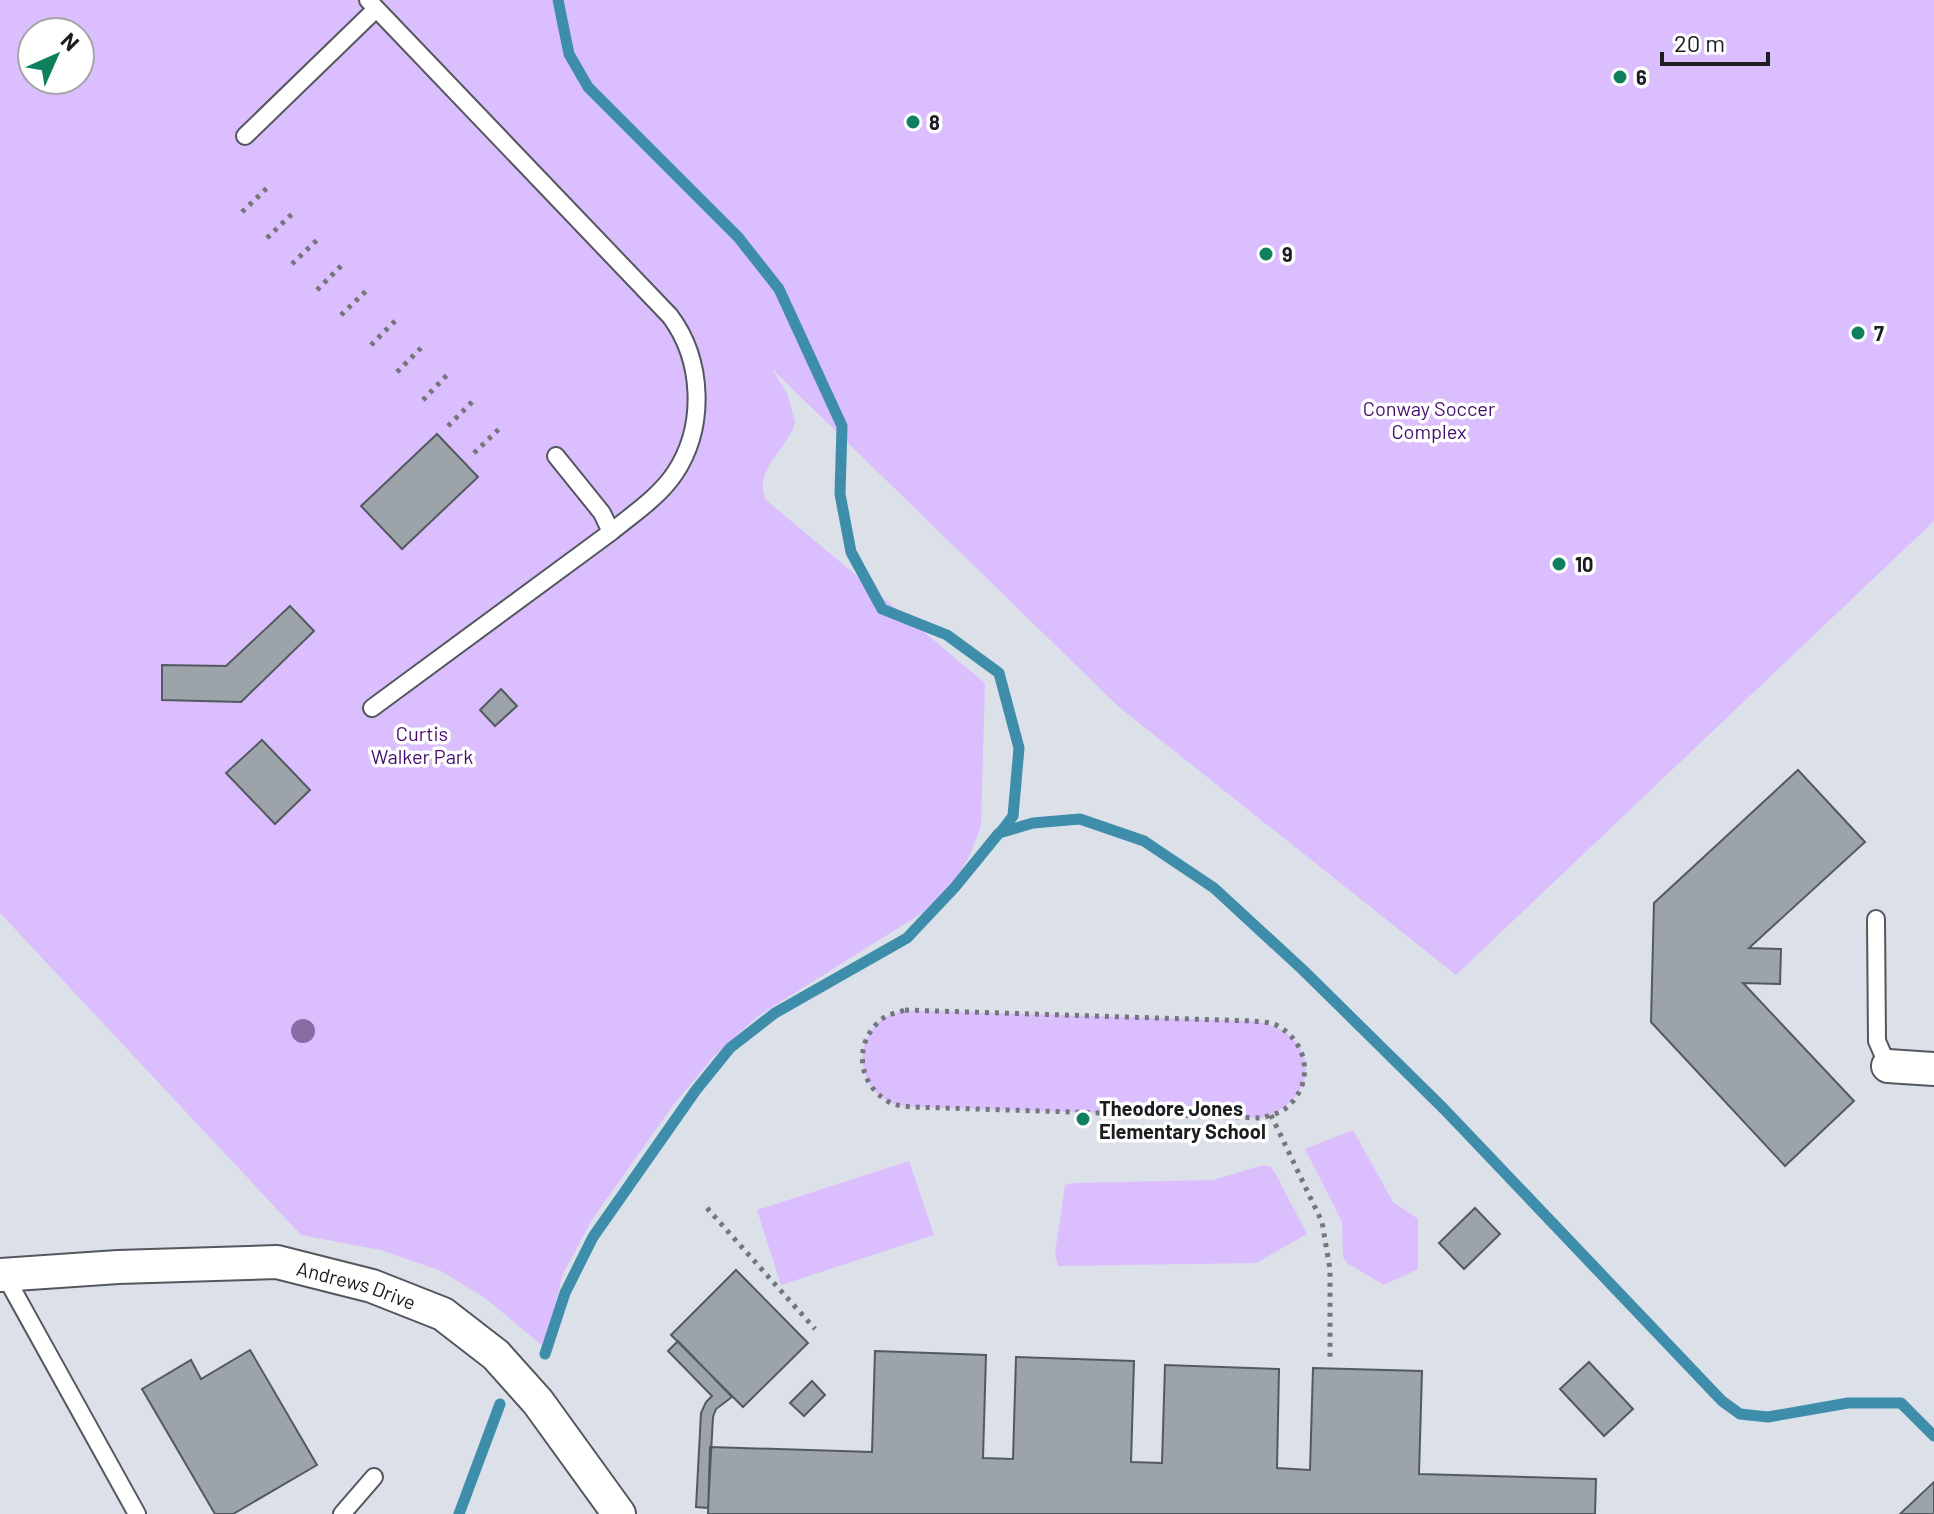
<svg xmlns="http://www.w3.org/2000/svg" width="1934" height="1514" viewBox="0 0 1934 1514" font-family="Barlow,sans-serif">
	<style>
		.green { fill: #dbbefe; fill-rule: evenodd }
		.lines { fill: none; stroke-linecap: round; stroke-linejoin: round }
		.stream { stroke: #3e8eab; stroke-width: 11 }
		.building { fill: #9ca3a9; stroke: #535a5f; stroke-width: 2 }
		.lane-casing { stroke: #53575e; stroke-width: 20 }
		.street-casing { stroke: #53575e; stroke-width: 36 }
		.path { stroke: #73767b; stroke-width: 5; stroke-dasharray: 4 6; stroke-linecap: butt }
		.lane { stroke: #fff; stroke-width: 16 }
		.street { stroke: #fff; stroke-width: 32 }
		.tree { fill: #886ca3 }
		.poi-dot { fill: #0e805e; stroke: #fff; stroke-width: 3 }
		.labels { text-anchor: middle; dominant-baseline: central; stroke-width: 7; stroke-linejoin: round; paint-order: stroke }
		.poi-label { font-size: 20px; font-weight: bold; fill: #1b1d20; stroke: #fff; text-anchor: start }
		.park-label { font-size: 20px; fill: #430e6b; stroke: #fff }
		.street-label { font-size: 20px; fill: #1b1d20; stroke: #fff }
	</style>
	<rect width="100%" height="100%" fill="#dce0e8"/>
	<!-- green -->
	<path class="green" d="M0 0H1934V521L1456 975 1119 707 772 369 788 395 795 423C788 448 752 471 766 500L985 683 981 826 969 857 958 875 922 913 758 1016 714 1056 672 1107 591 1221 563 1274 544 1347 485 1298 441 1271 381 1250 301 1235 0 913ZM32 32H80V80H32Z
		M905 1010 1253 1021C1319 1030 1325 1097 1262 1118L913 1107C905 1106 896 1106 889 1102 857 1084 853 1042 882 1019 888 1014 897 1013 905 1010Z
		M1353 1130 1393 1202 1418 1219V1269L1384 1285 1347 1263 1343 1257 1342 1222 1305 1149Z
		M909 1161 934 1235 781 1285 757 1210Z
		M1263 1165 1271 1167 1276 1175 1307 1234 1256 1263 1058 1266 1055 1254 1065 1185 1074 1183 1213 1180Z"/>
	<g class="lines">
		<!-- stream -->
		<path class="stream" d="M558 0 569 54 588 87 738 237 779 289 842 426 840 494 851 552 882 609 947 635 999 673 1019 748 1013 816 1000 833
			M545 1354 565 1293 593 1237 696 1090 730 1048 775 1013 907 938 955 887 999 833 1033 823 1080 819 1144 841 1214 888 1303 970 1444 1109 1722 1401 1740 1414 1768 1417 1848 1403H1901L1934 1436
			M459 1514 500 1404"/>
	</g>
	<!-- building -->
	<path class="building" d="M437 434 478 477 402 549 361 506Z
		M290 606 314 631 241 702 162 700V665L226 666Z
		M501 689 517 706 495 726 480 710Z
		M262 740 310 790 275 824 226 773Z
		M1798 770 1865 842 1749 948 1781 949 1780 984 1743 983 1854 1101 1785 1166 1651 1022 1654 903Z
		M1475 1208 1500 1234 1464 1269 1439 1243Z
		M736 1270 808 1343 743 1407 671 1335Z
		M678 1341 732 1397 716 1409 713 1417 708 1508 696 1507 701 1413 706 1402 712 1396 668 1351Z
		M250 1350 317 1465 233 1514H215L142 1389 191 1360 201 1379Z
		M875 1351 986 1355 983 1458 1013 1459 1016 1357 1134 1361 1131 1462 1162 1463 1165 1365 1279 1369 1277 1468 1310 1470 1313 1368 1422 1371 1419 1474 1596 1479 1595 1514H708L710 1447 872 1452Z
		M1589 1362 1633 1409 1604 1436 1560 1389Z
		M812 1381 825 1395 804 1416 790 1403Z
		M1934 1482V1514H1900Z"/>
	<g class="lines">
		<!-- lane casing -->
		<g class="lane-casing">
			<path id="lane" d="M368 0 670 316C703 360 706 426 675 473 659 497 633 514 611 532L372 708
				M245 136 376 9
				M556 456 602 513 611 532
				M1876 919 1877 1041 1888 1066
				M4 1274 137 1514
				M342 1514 374 1477"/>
		</g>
		<!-- street casing -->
		<g class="street-casing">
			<g id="street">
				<path d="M1888 1066 1934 1069"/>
				<path id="s1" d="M0 1275 118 1267 277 1262 372 1286 443 1314 496 1355 538 1402 619 1514"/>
			</g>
		</g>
		<!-- path -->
		<path class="path" d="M242 212 267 188
			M267 238 292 214
			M292 264 317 240
			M317 290 342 265
			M341 315 366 291
			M371 345 395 321
			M397 372 421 348
			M423 400 447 375
			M448 426 473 401
			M474 453 499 429
			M905 1010 1253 1021C1261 1022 1271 1022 1278 1026 1310 1044 1314 1086 1285 1109 1278 1114 1269 1115 1262 1118L913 1107C905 1106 896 1106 889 1102 857 1084 853 1042 882 1019 888 1014 897 1013 905 1010Z
			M1271 1115 1322 1222 1330 1269V1358
			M707 1208 815 1329"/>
		<!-- lane -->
		<use href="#lane" class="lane"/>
		<!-- street -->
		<use href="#street" class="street"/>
	</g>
	<!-- trees -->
	<circle class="tree" cx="303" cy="1031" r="12"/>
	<!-- markers -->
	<g class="poi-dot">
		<circle cx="1620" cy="77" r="8"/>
		<circle cx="913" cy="122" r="8"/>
		<circle cx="1266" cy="254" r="8"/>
		<circle cx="1858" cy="333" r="8"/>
		<circle cx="1559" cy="564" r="8"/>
		<circle cx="1083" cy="1119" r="8"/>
	</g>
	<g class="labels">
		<!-- poi labels -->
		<g class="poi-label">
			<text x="1636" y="77">6</text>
			<text x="929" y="122">8</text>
			<text x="1282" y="254">9</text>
			<text x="1874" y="333">7</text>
			<text x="1575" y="564">10</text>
			<text x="1099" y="1108">Theodore Jones<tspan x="1099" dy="23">Elementary School</tspan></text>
		</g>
		<!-- park labels -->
		<g class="park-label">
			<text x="1429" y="408">Conway Soccer<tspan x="1429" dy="23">Complex</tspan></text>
			<text x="422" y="733">Curtis<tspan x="422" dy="23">Walker Park</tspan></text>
		</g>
		<!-- street labels -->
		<g class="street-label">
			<text stroke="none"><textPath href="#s1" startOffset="360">Andrews Drive</textPath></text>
		</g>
	</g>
	<!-- north arrow -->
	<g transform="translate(56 56) rotate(45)"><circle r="38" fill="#ffffff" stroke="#a4a5a6" stroke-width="2"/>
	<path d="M0-6L14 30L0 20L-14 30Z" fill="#0e805e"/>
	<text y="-12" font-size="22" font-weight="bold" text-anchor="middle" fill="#1b1d20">N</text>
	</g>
	<!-- scale -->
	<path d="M1662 52v12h106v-12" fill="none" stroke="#1b1d20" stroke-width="4"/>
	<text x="1674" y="52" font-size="24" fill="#1b1d20" stroke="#ffffff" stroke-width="6" paint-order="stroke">20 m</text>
</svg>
